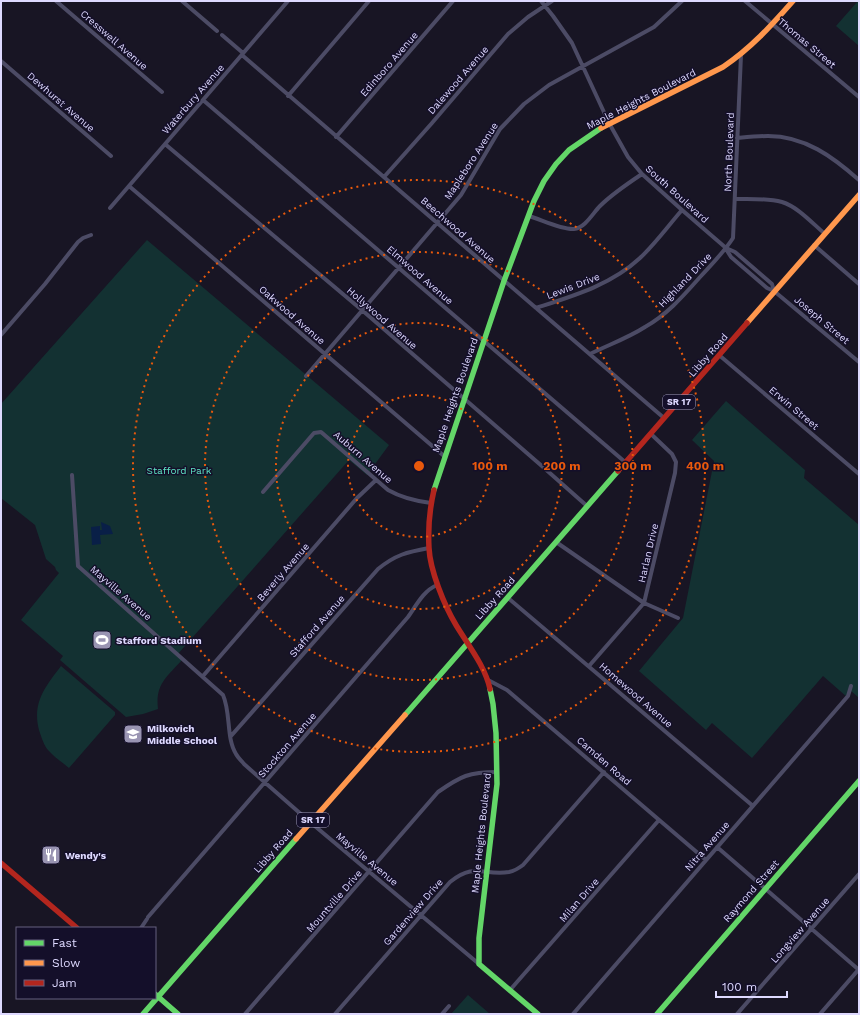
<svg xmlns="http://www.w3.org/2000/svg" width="860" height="1015" viewBox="0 0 860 1015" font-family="'Work Sans',sans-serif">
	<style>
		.green { fill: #133132 }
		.water { fill: #091f47 }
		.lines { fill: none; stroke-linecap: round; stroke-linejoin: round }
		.street { stroke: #4c4b65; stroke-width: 4 }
		.fast { stroke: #63d668; stroke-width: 5.5 }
		.slow { stroke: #ff974d; stroke-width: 5.5 }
		.jam { stroke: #b3261e; stroke-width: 5.5 }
		.ring { fill: none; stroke: #e8590c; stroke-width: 2; stroke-dasharray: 2 4 }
		.labels { text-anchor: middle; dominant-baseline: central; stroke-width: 3; stroke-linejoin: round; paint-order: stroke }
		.shield { fill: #140f2a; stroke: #a19cbf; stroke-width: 1 }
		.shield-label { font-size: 9px; font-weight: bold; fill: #ded9ff }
		.street-label { font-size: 10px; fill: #ded9ff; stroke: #140f2a }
		.park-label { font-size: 10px; fill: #5ee6c5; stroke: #140f2a }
		.poi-label { font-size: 10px; font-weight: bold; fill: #ded9ff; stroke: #140f2a; text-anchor: start }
		.centre { fill: #e8590c; stroke: #140f2a; stroke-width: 2 }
		.ring-label { font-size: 12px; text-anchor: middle; font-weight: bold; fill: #e8590c; stroke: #140f2a; stroke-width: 3; stroke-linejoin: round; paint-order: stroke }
	</style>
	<rect width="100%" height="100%" fill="#181524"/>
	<!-- green -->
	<path class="green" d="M858 1H859V46L836 26Z
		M147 240 389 445 367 475 349 460 177 655 182 660C167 677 155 684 158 709L143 714 126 717 60 660 63 656 21 620 59 573 56 570 55 567 46 559 35 525 1 498V404Z
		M726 401 805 470 804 478 859 525V698L850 690 847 697 823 676 752 758 712 723 706 730 639 671 683 618 714 461 692 440Z
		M61 666 115 712V715L69 768C62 762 54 757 48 750 44 746 41 736 39 730 32 703 45 687 61 666Z
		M468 995 490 1014H451Z"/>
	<!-- water -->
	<path class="water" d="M101 522 110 526 113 534 100 535 101 544 92 545 91 527 100 526V530H102Z"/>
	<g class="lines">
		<!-- street -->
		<path class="street" d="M56 1 162 92
			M182 1 217 31
			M541 1 553 16 572 43 609 123 628 157 642 174 682 210 726 248 735 252 772 284 774 291
			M745 1 859 97
			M222 35 243 53
			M242 55 664 418
			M1 61 111 156
			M288 96 369 1
			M203 100 625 462
			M336 137 453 1
			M737 138C748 137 758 136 768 136 805 136 833 157 859 180
			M165 144 363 311 543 467 587 506
			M384 177 432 123 508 34 528 17 552 1
			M129 186 444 456
			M735 199C750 199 767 198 782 202 798 207 812 223 825 234
			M110 208 288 1
			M529 216C542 220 562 230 574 229 585 228 593 213 600 206 612 194 627 184 642 174
			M814 245 859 284
			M726 249 731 257 767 288 774 291 859 362
			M536 308C573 296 611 285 640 258 655 244 668 226 682 210
			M1 335 45 284 78 242 83 238 91 235
			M590 354C608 345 628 338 645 327 668 314 684 295 701 276 712 264 724 252 733 238L741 55
			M719 355 859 474
			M306 376 461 195 500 129 524 104 549 85 654 27 682 1
			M72 475 78 566 223 695C231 713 226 738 236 754 238 758 242 761 244 764L310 822 479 964
			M263 492 314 433 321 432 388 490C402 498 415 501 431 503
			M556 542 644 603 678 618
			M508 598 753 806
			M589 666 644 603 675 473 676 462 672 454 651 434
			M203 676 357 498 376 480
			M488 680 507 690 706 860
			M231 736 378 569C395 555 407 552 429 548
			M717 847 859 970
			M148 917 408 617C416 606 423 591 437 585
			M141 928 147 919
			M510 990 659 820
			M245 1014 438 792C461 776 469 772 497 772
			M335 1014 450 882C475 862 483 876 509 872 514 871 519 868 523 865L604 772
			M442 1014 449 1006
			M573 1014 848 696 851 686
			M737 1014 859 874
			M820 1014 859 969"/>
		<!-- fast -->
		<path class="fast" d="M434 490 504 281 534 201 544 181 556 164 569 150 601 128
			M490 689 493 704 496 733 497 784 479 938V964L538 1014
			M405 715 618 471
			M155 994 178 1014
			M143 1014 296 839
			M657 1014 859 781"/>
		<!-- slow -->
		<path class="slow" d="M601 128 723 67C751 48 771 26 793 1
			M747 323 859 195
			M296 839 405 715"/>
		<!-- jam -->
		<path class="jam" d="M618 471 747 323
			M434 490C430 507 428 530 429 548 430 570 444 605 456 625 468 645 485 666 490 689
			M1 863 77 928"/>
	</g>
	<!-- distance rings -->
	<g class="ring">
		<circle cx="419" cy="466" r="71"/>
		<circle cx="419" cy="466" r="143"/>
		<circle cx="419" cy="466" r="214"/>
		<circle cx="419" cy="466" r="286"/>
	</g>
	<!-- icons -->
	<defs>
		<g id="stadium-square" transform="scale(1)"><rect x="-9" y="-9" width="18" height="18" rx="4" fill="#9994b2" stroke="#140f2a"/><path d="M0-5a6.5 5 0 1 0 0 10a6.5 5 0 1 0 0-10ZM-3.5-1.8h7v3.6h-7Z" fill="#fff"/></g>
		<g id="school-square" transform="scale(1)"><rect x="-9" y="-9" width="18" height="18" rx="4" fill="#9994b2" stroke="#140f2a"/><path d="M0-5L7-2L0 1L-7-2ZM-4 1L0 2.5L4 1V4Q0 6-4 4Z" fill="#fff"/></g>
		<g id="restaurant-square" transform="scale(1)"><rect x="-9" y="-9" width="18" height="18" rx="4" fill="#9994b2" stroke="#140f2a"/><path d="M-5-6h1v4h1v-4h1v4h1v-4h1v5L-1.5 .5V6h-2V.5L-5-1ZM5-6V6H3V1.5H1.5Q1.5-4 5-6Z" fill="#fff"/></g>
	</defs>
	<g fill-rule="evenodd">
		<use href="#stadium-square" x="102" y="640"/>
		<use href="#school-square" x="133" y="734"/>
		<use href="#restaurant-square" x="51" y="855"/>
	</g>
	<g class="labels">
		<!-- shield labels -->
		<g class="shield">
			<rect x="663" y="395" width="32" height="14" rx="3"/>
			<rect x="297" y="813" width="32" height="14" rx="3"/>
		</g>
		<g class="shield-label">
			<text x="679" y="402">SR 17</text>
			<text x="313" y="820">SR 17</text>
		</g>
		<!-- street labels -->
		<g class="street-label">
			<text transform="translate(114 40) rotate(41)">Cresswell Avenue</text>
			<text transform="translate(807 43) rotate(40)">Thomas Street</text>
			<text transform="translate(389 64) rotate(-49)">Edinboro Avenue</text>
			<text transform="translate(458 80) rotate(-49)">Dalewood Avenue</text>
			<text transform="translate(193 99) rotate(-49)">Waterbury Avenue</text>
			<text transform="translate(641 99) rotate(-27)">Maple Heights Boulevard</text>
			<text transform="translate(61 102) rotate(41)">Dewhurst Avenue</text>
			<text transform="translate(729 152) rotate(-88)">North Boulevard</text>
			<text transform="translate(471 161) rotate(-57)">Mapleboro Avenue</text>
			<text transform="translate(677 194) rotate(42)">South Boulevard</text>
			<text transform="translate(458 230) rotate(41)">Beechwood Avenue</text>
			<text transform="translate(420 275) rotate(41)">Elmwood Avenue</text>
			<text transform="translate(685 280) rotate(-46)">Highland Drive</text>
			<text transform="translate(573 286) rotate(-21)">Lewis Drive</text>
			<text transform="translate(292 315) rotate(41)">Oakwood Avenue</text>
			<text transform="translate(382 318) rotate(41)">Hollywood Avenue</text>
			<text transform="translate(822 320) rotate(40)">Joseph Street</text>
			<text transform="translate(708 355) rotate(-49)">Libby Road</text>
			<text transform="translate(455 395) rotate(-71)">Maple Heights Boulevard</text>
			<text transform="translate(794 408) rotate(40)">Erwin Street</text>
			<text transform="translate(363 457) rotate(41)">Auburn Avenue</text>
			<text transform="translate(648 553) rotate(-77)">Harlan Drive</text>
			<text transform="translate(283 572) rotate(-49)">Beverly Avenue</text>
			<text transform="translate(121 593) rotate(41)">Mayville Avenue</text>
			<text transform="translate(495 598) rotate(-48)">Libby Road</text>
			<text transform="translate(317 626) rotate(-49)">Stafford Avenue</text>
			<text transform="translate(636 695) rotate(41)">Homewood Avenue</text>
			<text transform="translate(287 745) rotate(-49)">Stockton Avenue</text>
			<text transform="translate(604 761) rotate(41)">Camden Road</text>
			<text transform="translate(481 833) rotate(-84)">Maple Heights Boulevard</text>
			<text transform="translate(707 846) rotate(-49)">Nitra Avenue</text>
			<text transform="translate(273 851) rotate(-49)">Libby Road</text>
			<text transform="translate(367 859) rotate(40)">Mayville Avenue</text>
			<text transform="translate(751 891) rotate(-49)">Raymond Street</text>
			<text transform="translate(579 900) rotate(-49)">Milan Drive</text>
			<text transform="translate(334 901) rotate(-49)">Mountville Drive</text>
			<text transform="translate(413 912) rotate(-49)">Gardenview Drive</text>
			<text transform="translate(800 930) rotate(-49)">Longview Avenue</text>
		</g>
		<!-- park labels -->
		<g class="park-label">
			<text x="179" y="470">Stafford Park</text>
		</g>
		<!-- poi labels -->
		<g class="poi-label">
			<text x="116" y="640">Stafford Stadium</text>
			<text x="147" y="728">Milkovich<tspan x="147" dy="12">Middle School</tspan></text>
			<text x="65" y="855">Wendy's</text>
		</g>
	</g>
	<circle cx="419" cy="466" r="6" class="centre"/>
	<g class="ring-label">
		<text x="490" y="470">100 m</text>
		<text x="562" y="470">200 m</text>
		<text x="633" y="470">300 m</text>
		<text x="705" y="470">400 m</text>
	</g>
	<!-- border -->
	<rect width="860" height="1015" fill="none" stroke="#ded9ff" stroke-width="4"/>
	<!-- legend -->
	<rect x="16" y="927" width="140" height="72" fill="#140f2a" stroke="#65607f"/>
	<rect x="24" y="940" width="20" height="6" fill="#63d668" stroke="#65607f"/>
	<text x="52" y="947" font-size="12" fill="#ded9ff">Fast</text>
	<rect x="24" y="960" width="20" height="6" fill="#ff974d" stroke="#65607f"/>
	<text x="52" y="967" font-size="12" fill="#ded9ff">Slow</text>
	<rect x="24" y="980" width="20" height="6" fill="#b3261e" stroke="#65607f"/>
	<text x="52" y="987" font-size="12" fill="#ded9ff">Jam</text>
	<!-- scale -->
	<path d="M716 991v6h71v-6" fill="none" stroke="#ded9ff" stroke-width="2"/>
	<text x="722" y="991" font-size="12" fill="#ded9ff" stroke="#140f2a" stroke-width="3" paint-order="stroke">100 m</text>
</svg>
